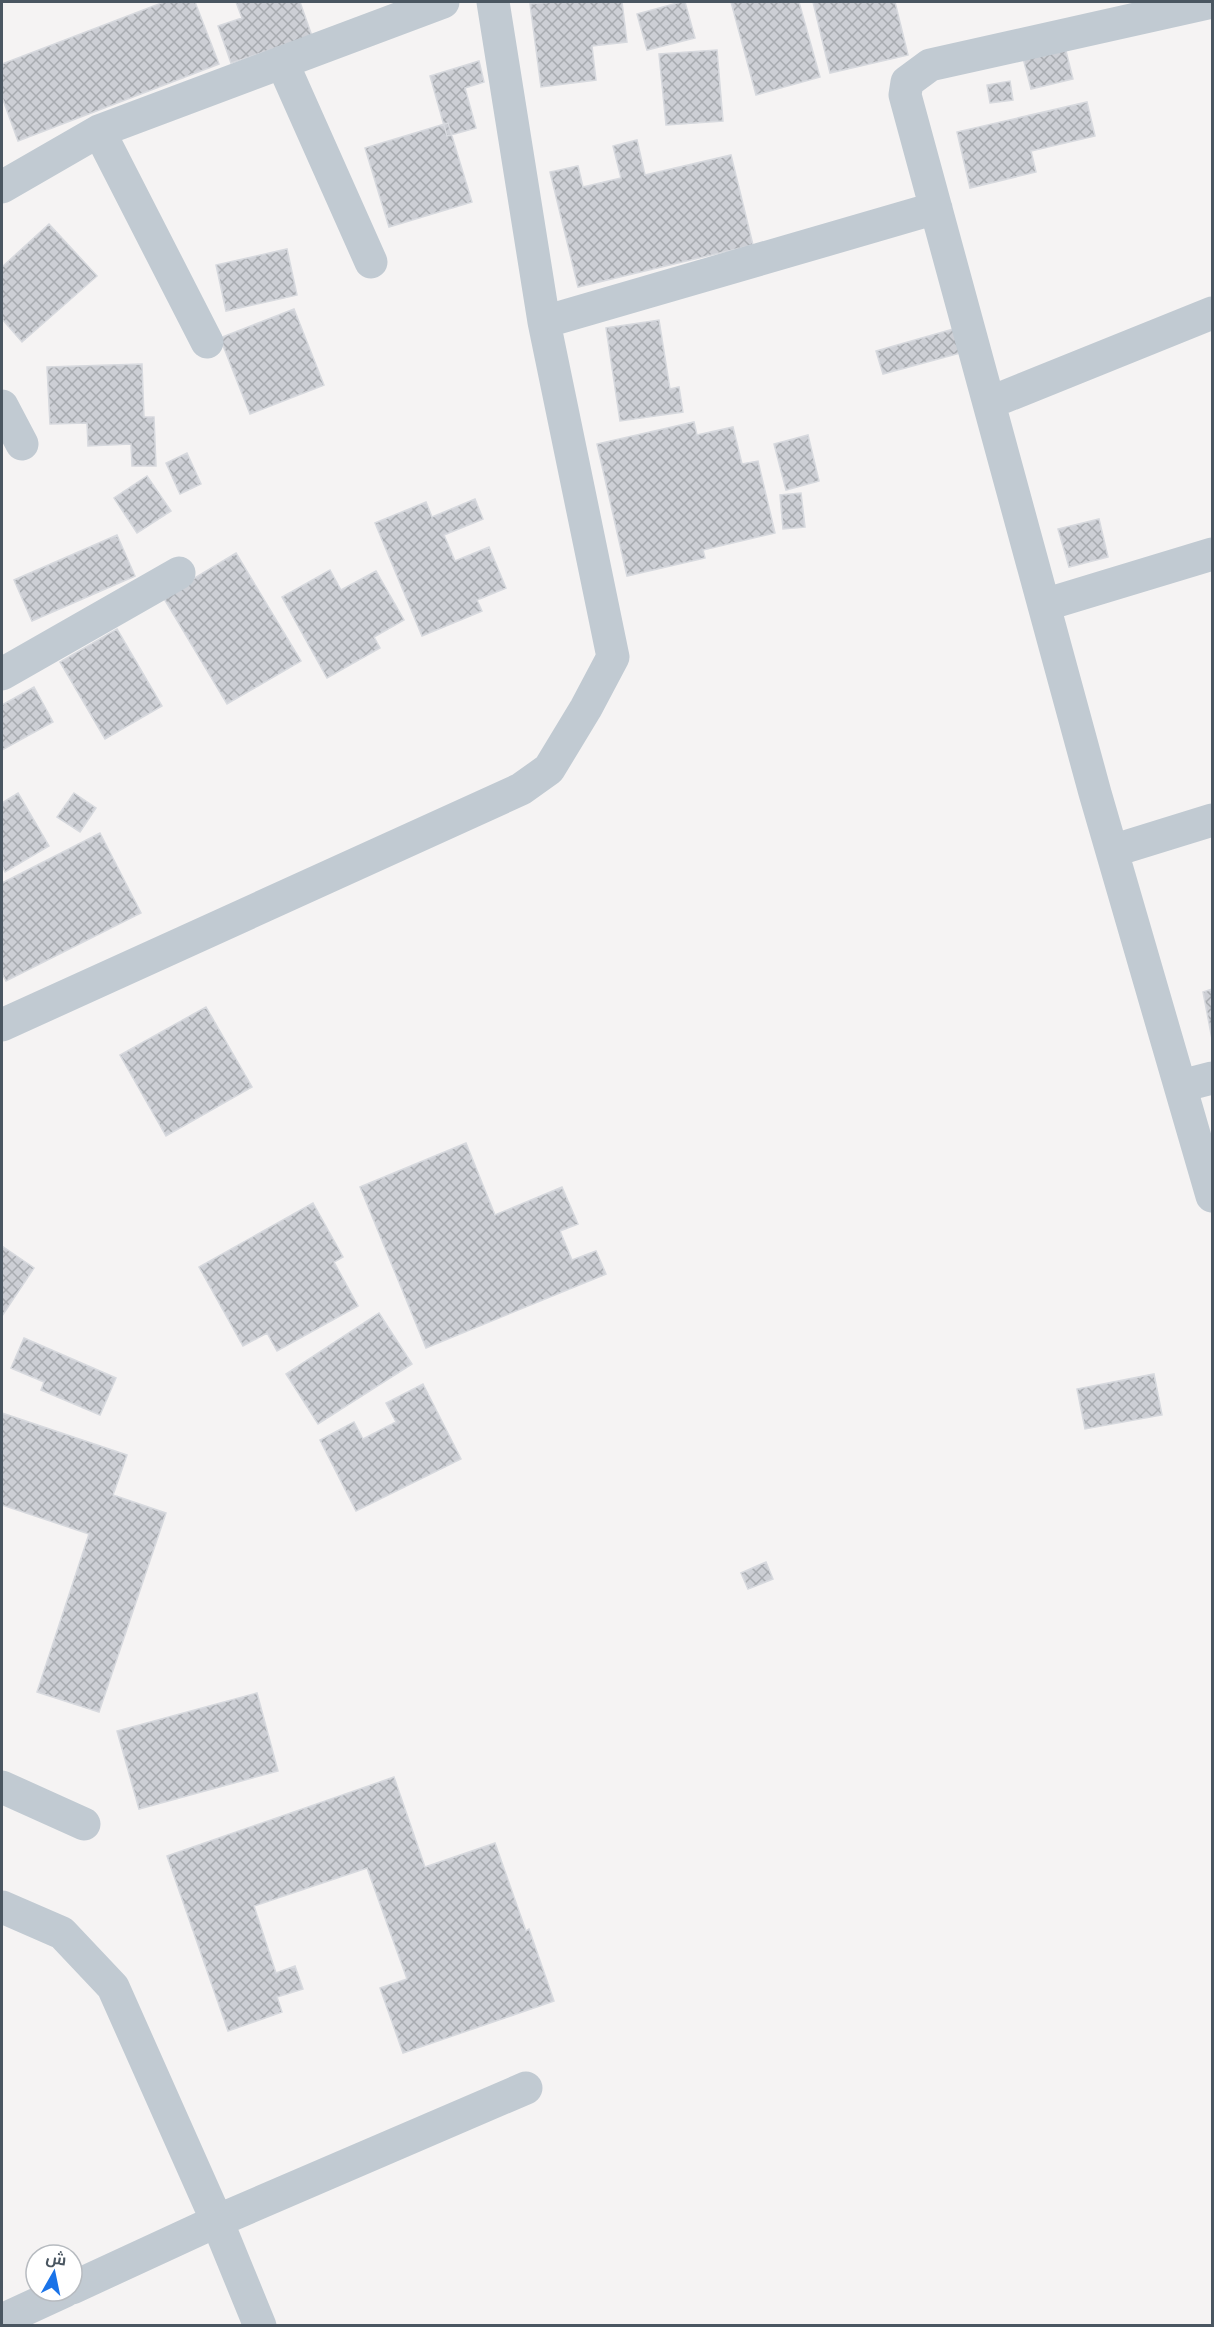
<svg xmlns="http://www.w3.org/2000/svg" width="1214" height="2327" viewBox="0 0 1214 2327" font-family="Barlow,Cairo,sans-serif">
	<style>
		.building { fill: url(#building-cross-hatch); stroke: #d7d9de; stroke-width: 1.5 }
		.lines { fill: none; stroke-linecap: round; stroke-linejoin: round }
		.minor { stroke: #c1cad2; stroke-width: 33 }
	</style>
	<defs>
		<pattern id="building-cross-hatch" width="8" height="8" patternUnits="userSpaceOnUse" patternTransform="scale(1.5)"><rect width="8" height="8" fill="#cdcfd5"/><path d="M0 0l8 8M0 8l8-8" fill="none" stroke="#a8abb0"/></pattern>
	</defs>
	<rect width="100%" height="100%" fill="#f5f3f3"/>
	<!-- building -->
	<path class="building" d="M164 2H195L219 64 18 141 2 97V64Z
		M236 2H300L312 36 231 63 218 26 242 18Z
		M552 2H622L627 42 592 46 596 80 541 87 530 4Z
		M681 2H685L695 38 647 50 637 14Z
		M731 2H799L820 77 756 95Z
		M813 2H895L908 55 830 73Z
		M1065 47 1073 79 1031 89 1023 58Z
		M717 50 723 121 666 125 659 54Z
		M479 61 484 82 465 88 476 128 447 136 430 76Z
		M1010 81 1013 100 990 103 987 85Z
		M1087 102 1095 136 1031 151 1036 172 970 188 957 132Z
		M448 123 472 202 389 227 365 148Z
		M637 140 645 175 731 155 753 245 578 287 550 172 578 166 583 187 621 178 613 146Z
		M49 224 97 276 22 342 2 319V267Z
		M287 249 297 295 226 311 216 265Z
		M294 309 324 385 250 414 220 338Z
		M659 320 670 389 679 387 683 412 620 421 606 328Z
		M957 328 964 352 883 374 876 351Z
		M142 364 144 417H154L156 466H132L131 444 88 446 87 423 50 424 47 367Z
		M694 422 697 435 733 427 742 464 758 461 775 533 703 550 705 558 627 576 597 444Z
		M808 435 819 481 786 490 774 444Z
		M187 453 201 484 180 494 166 463Z
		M147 476 171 511 137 533 114 498Z
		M801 493 805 527 783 529 780 495Z
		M475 499 483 519 444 535 455 561 489 547 506 588 477 600 482 611 422 636 375 523 426 502 432 517Z
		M1099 519 1108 557 1069 567 1058 529Z
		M117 535 135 576 32 621 14 580Z
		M236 553 301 661 227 704 163 597Z
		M330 570 341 590 376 571 404 620 374 637 380 648 327 678 282 597Z
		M117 629 162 706 105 739 60 662Z
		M34 687 53 722 2 750V705Z
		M18 793 49 846 5 872 2 865V803Z
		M74 793 96 808 80 832 57 817Z
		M100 833 141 913 6 981 2 973V883Z
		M1212 989V1039L1203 992Z
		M206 1007 252 1087 166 1136 120 1055Z
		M466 1143 495 1215 562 1187 578 1224 560 1231 572 1260 596 1251 606 1274 426 1348 360 1187Z
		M313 1203 343 1257 334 1262 358 1306 277 1351 267 1333 243 1346 199 1267Z
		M2 1246 34 1268 2 1316Z
		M379 1313 412 1364 318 1424 286 1374Z
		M24 1338 116 1378 100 1415 41 1390 44 1382 11 1368Z
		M1154 1374 1162 1415 1085 1429 1077 1389Z
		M423 1384 461 1459 356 1511 320 1440 354 1422 363 1439 396 1422 386 1403Z
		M2 1413 127 1455 113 1495 166 1513 99 1712 37 1692 89 1534 2 1505Z
		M766 1562 773 1579 748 1589 741 1573Z
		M257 1693 278 1771 139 1809 117 1731Z
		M394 1777 425 1867 495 1843 526 1931 529 1929 554 2001 403 2053 380 1988 407 1979 367 1868 254 1906 276 1973 295 1966 303 1989 277 1997 282 2012 228 2031 167 1856Z"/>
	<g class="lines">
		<!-- minor -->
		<path class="minor" d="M1212 2 930 65 907 82 905 95 1095 793 1212 1196
			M282 62 371 262
			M99 131 207 342
			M2 187 99 131 443 2
			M544 322 936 208
			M989 403 1212 313
			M2 406 22 444
			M1044 605 1212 554
			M2 674 179 573
			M1112 851 1212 820
			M2 1025 521 789 549 769 586 708 613 657 544 322 493 2
			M1181 1086 1212 1078
			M2 1787 84 1824
			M2 1907 62 1933 113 1987 217 2221 260 2326
			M72 2288 217 2221 526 2088
			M2 2320 65 2291"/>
	</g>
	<!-- border -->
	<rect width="1214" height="2327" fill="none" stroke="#4a5661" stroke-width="6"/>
	<!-- north arrow -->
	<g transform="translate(54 2273) rotate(9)"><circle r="28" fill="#ffffff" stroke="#b7bbc0" stroke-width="1.5"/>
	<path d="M0-4.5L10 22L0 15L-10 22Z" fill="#1a73e8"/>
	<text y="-9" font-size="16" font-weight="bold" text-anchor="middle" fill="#4a5661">ش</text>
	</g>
</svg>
